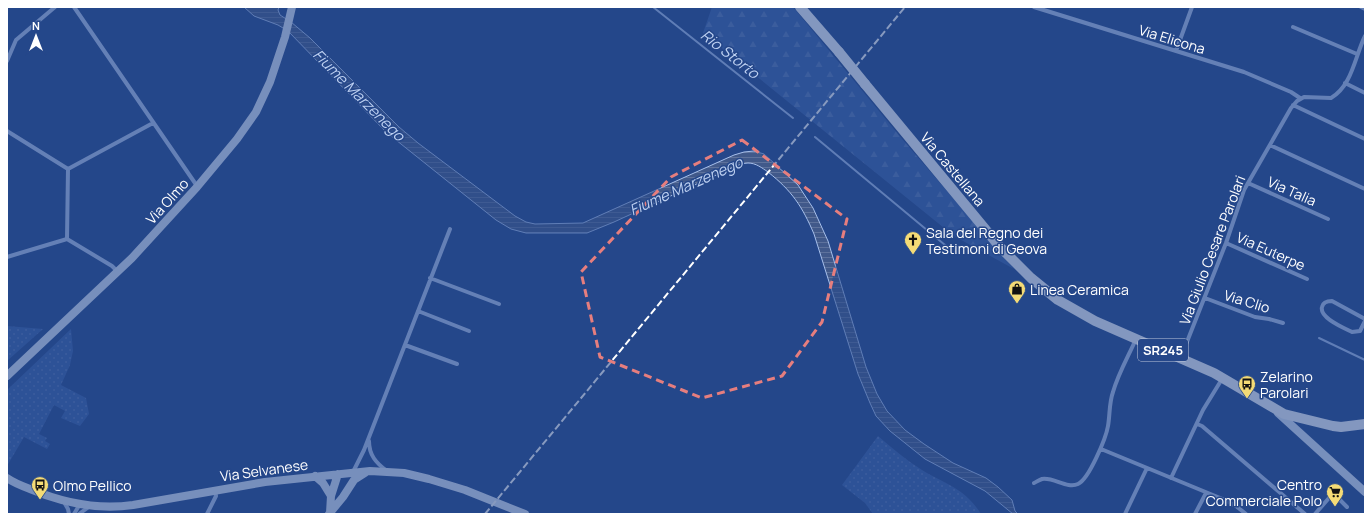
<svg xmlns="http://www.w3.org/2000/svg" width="1372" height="521" viewBox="0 0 1372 521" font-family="Manrope,sans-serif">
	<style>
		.grass { fill: url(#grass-dots) }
		.forest { fill: url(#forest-firs) }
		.water { fill: url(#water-rules); stroke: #a6bfeb }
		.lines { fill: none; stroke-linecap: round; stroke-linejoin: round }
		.stream { stroke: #a6bfeb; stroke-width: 2 }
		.street { stroke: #b2c6ea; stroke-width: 4 }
		.secondary { stroke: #dce6f8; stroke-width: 8 }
		.primary { stroke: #f5f8fe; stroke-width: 10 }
		.rail { stroke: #fff; stroke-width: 2; stroke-dasharray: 7 3; stroke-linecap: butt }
		.primary-bridge { stroke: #f5f8fe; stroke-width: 10 }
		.marked { fill: none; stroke: #e67e7e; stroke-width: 3; stroke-dasharray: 8 5; stroke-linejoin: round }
		.labels { text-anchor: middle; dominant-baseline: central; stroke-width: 3; stroke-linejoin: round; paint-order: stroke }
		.shield { fill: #25478a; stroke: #bec8dc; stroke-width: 1 }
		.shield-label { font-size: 13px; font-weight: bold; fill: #fff }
		.street-label { font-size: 14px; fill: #fff; stroke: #25478a }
		.poi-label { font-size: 14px; fill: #fff; stroke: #25478a; text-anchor: start }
		.water-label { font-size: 15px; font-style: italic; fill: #bdd0f1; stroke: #25478a }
	</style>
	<defs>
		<pattern id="grass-dots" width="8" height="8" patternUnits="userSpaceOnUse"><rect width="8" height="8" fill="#3960a7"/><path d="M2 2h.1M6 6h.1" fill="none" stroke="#5778b4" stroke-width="1.8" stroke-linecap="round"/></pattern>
		<pattern id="forest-firs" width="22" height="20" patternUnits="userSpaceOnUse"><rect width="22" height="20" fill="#3960a7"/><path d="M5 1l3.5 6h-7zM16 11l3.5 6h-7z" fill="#5778b4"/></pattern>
		<pattern id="water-rules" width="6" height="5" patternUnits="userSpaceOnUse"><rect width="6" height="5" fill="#41598a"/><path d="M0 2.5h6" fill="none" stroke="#5e729c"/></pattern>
	</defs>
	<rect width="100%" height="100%" fill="#25478a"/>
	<!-- grass -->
	<path class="grass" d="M7 326 43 329 7 361Z
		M71 329 73 351 70 365 61 385 86 398 89 414 80 426 61 418 65 411 54 405 39 434 47 438 45 441 50 444 47 449 24 437 7 466V390Z
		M878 436C892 448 906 460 922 470 945 484 966 489 981 514H873L865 503 842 485Z"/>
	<!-- forest -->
	<path class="forest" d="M712 7H793L903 140 1014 269 954 236 703 33Z"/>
	<!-- water -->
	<path class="water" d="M244 7H279L278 10 280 15 291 22 310 38 399 127 418 143 515 216 526 222 535 224 583 223 734 155 744 152 754 151 764 154 798 185 813 208 828 241 866 367 877 394 887 411 905 430 924 444 953 463 986 478 998 487 1012 500 1015 511 1018 514H1013L985 491 925 459 890 431 876 416 870 403 858 374 814 234C802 206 792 191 768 172 762 168 756 163 748 163 744 163 740 165 736 166L614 222 587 233H526L511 229 496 220 386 132 288 31 278 25 254 16Z"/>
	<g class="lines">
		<!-- stream -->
		<path class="stream" d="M653 7 793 118
			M815 137 951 250
			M1319 338 1365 360"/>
		<!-- street -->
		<path class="street" d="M74 7 197 186
			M1034 7 1244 72 1291 92 1300 98
			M1361 7 1365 9
			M1293 27 1357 54
			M1176 51 1192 7
			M7 61 16 40 55 7
			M1345 83 1365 93
			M1293 105 1365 139
			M7 131 68 169 67 239
			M1270 145 1365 189
			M68 169 153 123
			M1248 183 1328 219
			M1226 243 1307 279
			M7 257 67 239 112 266 118 272
			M430 278 499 304
			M1205 298 1255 317 1269 319 1283 323
			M418 311 469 331
			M1365 319 1332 301C1328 301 1323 302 1322 307 1319 318 1344 328 1352 332L1360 331 1365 321
			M405 345 457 364
			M1181 357 1226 243 1244 190 1291 108 1297 101 1304 97 1331 98C1352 86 1355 56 1365 36
			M1197 424 1202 426 1305 514
			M369 441C369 455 376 463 387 471
			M1101 449 1225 500 1236 506 1246 514
			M353 472 364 450 450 229
			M1171 478 1203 410 1222 379
			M1034 483C1036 482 1039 480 1042 479 1054 477 1067 489 1078 484 1089 479 1106 438 1108 426 1110 415 1109 403 1113 392 1118 374 1128 357 1136 339
			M64 502 68 509 69 514
			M74 514 80 504
			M79 514 90 506
			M207 514 216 496 215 491
			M1125 514 1147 468
			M1195 514 1206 493
			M1315 514 1329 498 1333 496 1337 497 1347 507"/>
		<!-- secondary -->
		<path class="secondary" d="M7 376 132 258 197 187 237 139 256 112 270 82 285 37 292 7
			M1278 413 1365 492
			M315 476 323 483 331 496
			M7 478C14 483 22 486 30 489 63 503 98 510 133 505L265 482 370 471 404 473 429 479 465 490 525 514
			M330 513 331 496 338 474
			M329 514 343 497 354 480 365 473"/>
		<!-- primary -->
		<path class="primary" d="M800 7 839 52
			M865 84 1000 247 1031 278 1058 300 1095 321 1214 373 1284 414 1333 426 1341 427 1365 424"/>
		<!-- rail -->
		<path class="rail" d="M485 514 905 7"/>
		<!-- primary-bridge -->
		<path class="primary-bridge" d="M839 52 865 84"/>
	</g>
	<!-- marked area -->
	<path d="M0 0H1372V521H0ZM742 140 847 219 822 322 782 376 702 398 600 357 581 272 671 177Z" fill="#25478a" fill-opacity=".55" fill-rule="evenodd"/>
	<path class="marked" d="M742 140 847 219 822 322 782 376 702 398 600 357 581 272 671 177Z"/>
	<!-- icons -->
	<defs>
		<g id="church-pin" transform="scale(0.9)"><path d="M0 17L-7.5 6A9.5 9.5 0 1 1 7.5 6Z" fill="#f4db76" stroke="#25478a"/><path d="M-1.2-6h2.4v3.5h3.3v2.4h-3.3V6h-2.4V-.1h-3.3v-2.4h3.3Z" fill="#111"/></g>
		<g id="shop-pin" transform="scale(0.9)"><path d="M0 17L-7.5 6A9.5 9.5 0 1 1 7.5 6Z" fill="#f4db76" stroke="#25478a"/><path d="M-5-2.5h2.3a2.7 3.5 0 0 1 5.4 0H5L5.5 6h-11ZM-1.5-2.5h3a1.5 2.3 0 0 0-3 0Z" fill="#111"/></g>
		<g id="bus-pin" transform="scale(0.9)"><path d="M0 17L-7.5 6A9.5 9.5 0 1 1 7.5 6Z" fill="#f4db76" stroke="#25478a"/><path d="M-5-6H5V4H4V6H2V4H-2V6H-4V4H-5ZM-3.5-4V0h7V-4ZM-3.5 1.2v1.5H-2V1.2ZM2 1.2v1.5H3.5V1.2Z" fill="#111"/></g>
		<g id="supermarket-pin" transform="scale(0.9)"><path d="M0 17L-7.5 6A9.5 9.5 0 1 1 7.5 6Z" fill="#f4db76" stroke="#25478a"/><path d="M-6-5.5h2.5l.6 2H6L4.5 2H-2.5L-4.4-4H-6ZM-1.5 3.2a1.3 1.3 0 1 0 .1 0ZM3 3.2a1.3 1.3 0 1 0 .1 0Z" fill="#111"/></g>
	</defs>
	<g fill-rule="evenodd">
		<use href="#church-pin" x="913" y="240"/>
		<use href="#shop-pin" x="1017" y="289"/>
		<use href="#bus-pin" x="1247" y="384"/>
		<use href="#bus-pin" x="40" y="485"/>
		<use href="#supermarket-pin" x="1335" y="492"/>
	</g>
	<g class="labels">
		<!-- shield labels -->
		<rect class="shield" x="1138" y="339" width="50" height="22" rx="3"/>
		<g class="shield-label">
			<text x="1163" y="350">SR245</text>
		</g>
		<!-- street labels -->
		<g class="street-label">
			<text transform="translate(1172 39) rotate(17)">Via Elicona</text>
			<text transform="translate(953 169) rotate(50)">Via Castellana</text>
			<text transform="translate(1292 191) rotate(24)">Via Talia</text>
			<text transform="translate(167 201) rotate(-48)">Via Olmo</text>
			<text transform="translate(1212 250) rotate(-69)">Via Giulio Cesare Parolari</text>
			<text transform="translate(1271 251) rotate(24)">Via Euterpe</text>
			<text transform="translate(1247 301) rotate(17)">Via Clio</text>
			<text transform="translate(264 470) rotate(-8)">Via Selvanese</text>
		</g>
		<!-- poi labels -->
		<g class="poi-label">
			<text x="926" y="232">Sala del Regno dei<tspan x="926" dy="16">Testimoni di Geova</tspan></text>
			<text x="1030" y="289">Linea Ceramica</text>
			<text x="1260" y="376">Zelarino<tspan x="1260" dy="16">Parolari</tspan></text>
			<text x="1322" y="484" text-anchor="end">Centro<tspan x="1322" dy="16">Commerciale Polo</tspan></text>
			<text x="53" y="485">Olmo Pellico</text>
		</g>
		<!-- water labels -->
		<g class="water-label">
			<text transform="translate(730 54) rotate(38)">Rio Storto</text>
			<text transform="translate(359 95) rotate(45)">Fiume Marzenego</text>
			<text transform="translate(686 186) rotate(-24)">Fiume Marzenego</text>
		</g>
	</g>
	<!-- border -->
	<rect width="1372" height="521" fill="none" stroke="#ffffff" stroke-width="16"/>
	<!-- north arrow -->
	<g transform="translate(36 36)" stroke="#25478a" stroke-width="3" paint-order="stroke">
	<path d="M0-3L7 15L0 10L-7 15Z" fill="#ffffff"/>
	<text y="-6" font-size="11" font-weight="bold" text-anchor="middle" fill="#ffffff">N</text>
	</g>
</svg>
